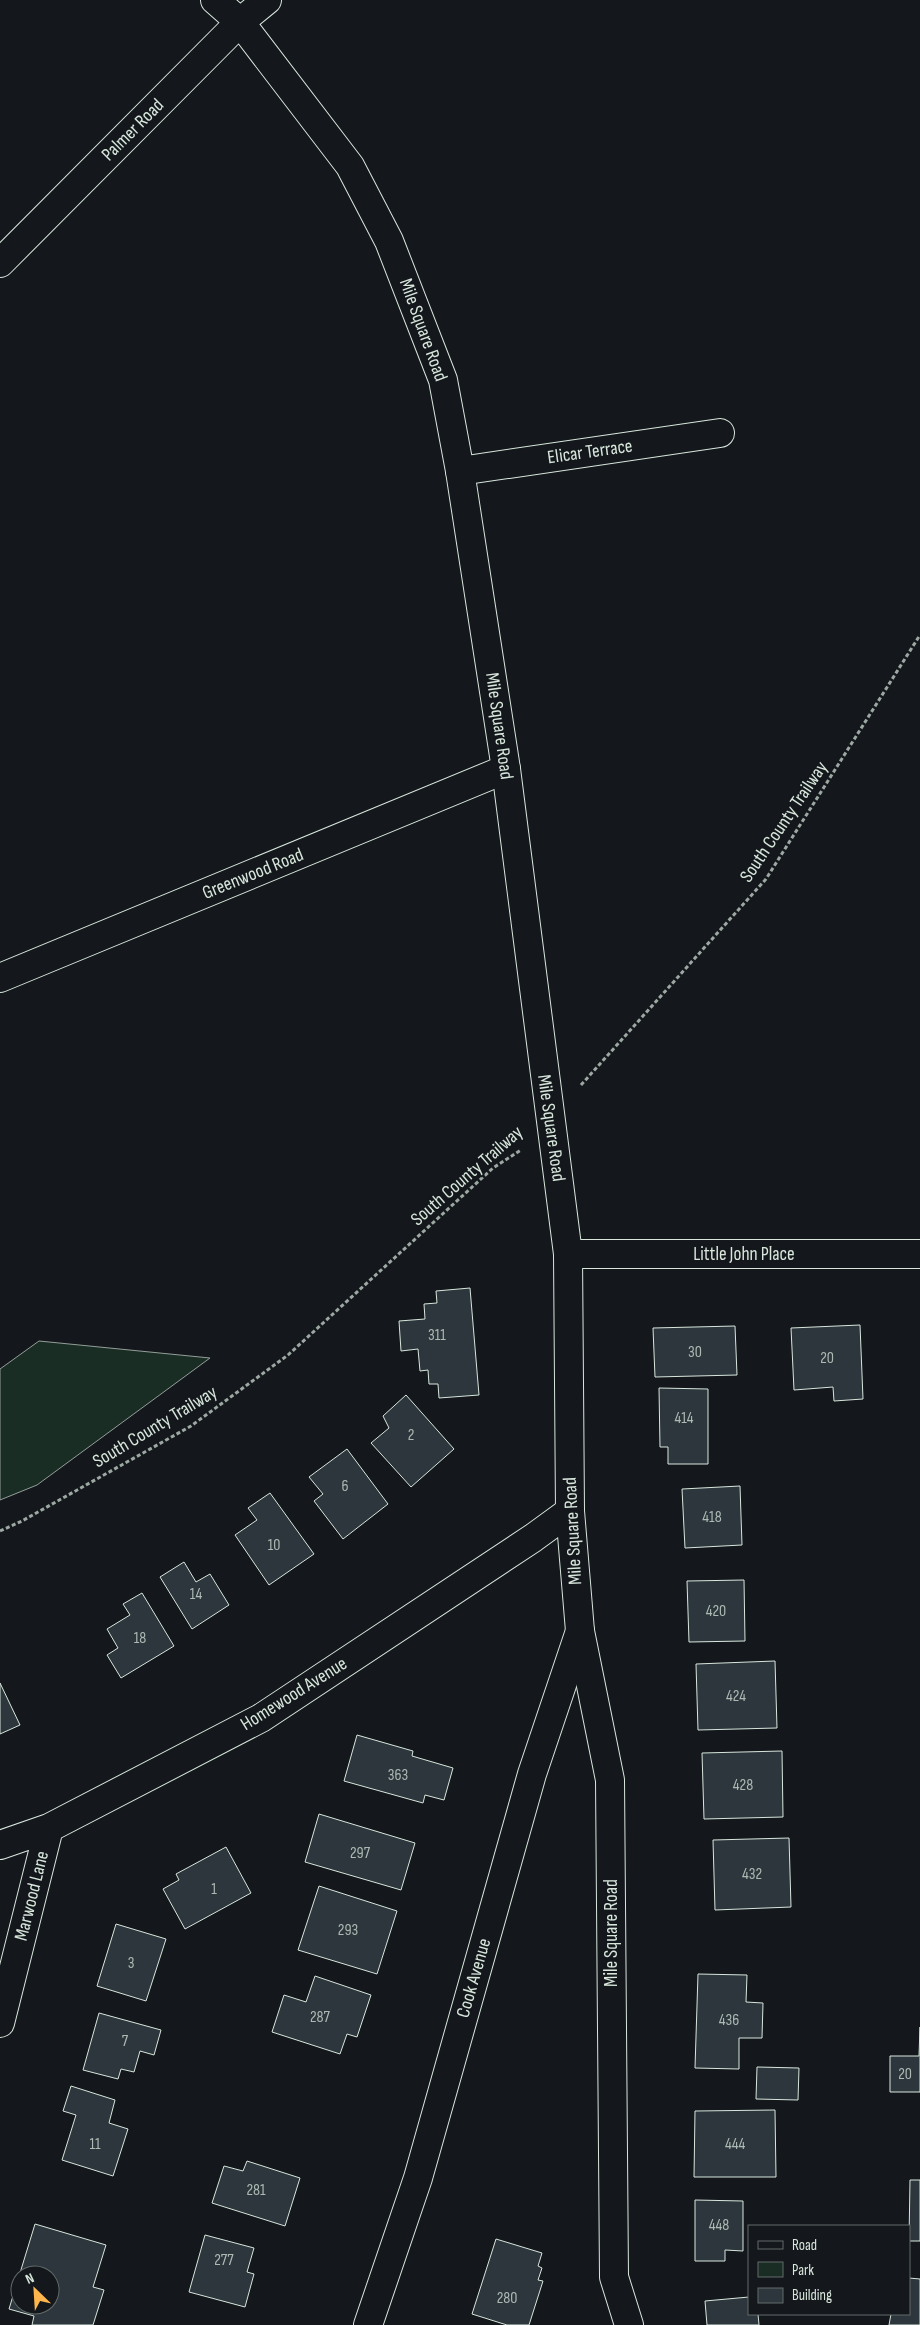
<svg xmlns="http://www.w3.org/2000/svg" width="920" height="2325" viewBox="0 0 920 2325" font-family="'Sofia Sans Condensed',sans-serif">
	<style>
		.green { fill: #1a2d24; stroke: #939e99 }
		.building { fill: #2c363c; stroke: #d8e6dc; fill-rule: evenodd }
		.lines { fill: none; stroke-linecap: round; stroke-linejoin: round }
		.street-casing { stroke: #d8e6dc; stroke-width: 30 }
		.secondary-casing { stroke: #d8e6dc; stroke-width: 30 }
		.path { stroke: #9da8a2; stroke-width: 3; stroke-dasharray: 4 2.5; stroke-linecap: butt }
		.street { stroke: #14181c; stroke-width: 28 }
		.secondary { stroke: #14181c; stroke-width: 28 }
		.labels { text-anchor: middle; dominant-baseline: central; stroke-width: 4; stroke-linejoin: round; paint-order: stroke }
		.number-label { font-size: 16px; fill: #adbab4 }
		.street-label { font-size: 19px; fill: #d8e6dc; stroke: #14181c }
	</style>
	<rect width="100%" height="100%" fill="#14181c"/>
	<!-- green -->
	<path class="green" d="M39 1341 210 1358 37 1485 0 1500V1369Z"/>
	<!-- building -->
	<path class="building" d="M470 1288 479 1395 439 1398 438 1384H429L428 1370 420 1371 418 1349 401 1351 399 1321 425 1319 424 1304 437 1303 436 1291Z
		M860 1325 863 1399 834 1401 833 1387 794 1390 791 1328Z
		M735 1326 737 1375 655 1377 653 1328Z
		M659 1388 708 1389V1464H668V1447H660Z
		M406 1395 454 1449 411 1487 371 1443 389 1428 383 1416Z
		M347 1449 388 1504 343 1539 314 1501 323 1494 309 1477Z
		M740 1486 742 1545 685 1548 682 1489Z
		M270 1493 314 1554 269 1585 235 1535 257 1520 248 1508Z
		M184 1562 196 1582 210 1574 229 1605 192 1629 160 1577Z
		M744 1580 745 1641 689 1642 687 1581Z
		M142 1593 174 1646 121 1678 107 1655 118 1648 107 1629 130 1615 123 1604Z
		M775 1661 777 1728 698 1730 696 1664Z
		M0 1683 20 1725 0 1734Z
		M357 1735 413 1751 412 1756 453 1768 444 1800 425 1795 423 1803 344 1781Z
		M782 1751 783 1817 704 1819 702 1753Z
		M319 1814 415 1843 401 1890 305 1862Z
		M789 1838 791 1907 715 1910 713 1840Z
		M226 1847 251 1893 185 1929 163 1889 179 1880 176 1874Z
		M319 1886 397 1911 377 1974 298 1950Z
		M116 1924 166 1939 146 2001 97 1986Z
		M698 1974 747 1975 746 2002 763 2003 762 2038H739V2069L695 2068Z
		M315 1976 371 1995 357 2037 347 2034 340 2054 272 2032 284 1995 306 2002Z
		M99 2013 161 2030 154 2055 140 2051 134 2072 121 2069 118 2079 83 2070Z
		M920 2027V2092H890V2056H919Z
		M757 2067 799 2068 798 2100 756 2099Z
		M71 2086 115 2100 109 2123 128 2129 113 2176 62 2160 76 2115 63 2111Z
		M775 2110 776 2177H694L695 2111Z
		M247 2161 300 2178 285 2226 212 2203 224 2166 243 2171Z
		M910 2180H920V2241H909Z
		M695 2200 743 2201V2251L725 2250V2261H695Z
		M35 2224 106 2245 93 2287 104 2290 93 2325H32L34 2316 9 2309ZM20 2275H50V2305H20Z
		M205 2235 254 2248 247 2272 254 2274 245 2307 189 2292Z
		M496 2239 542 2253 538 2266 542 2268 538 2280 543 2281 529 2325H507L472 2314Z
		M909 2278 920 2279V2325H889L891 2314H909Z
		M749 2297V2314H758L759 2325H707L705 2301Z"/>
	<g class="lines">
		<!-- street casing -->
		<g class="street-casing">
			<path id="street" d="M460 471 720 433
				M0 978 506 769
				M568 1254H920
				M0 1845 49 1828 261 1718 533 1538 570 1511
				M0 2023 49 1828
				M368 2325 418 2178 532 1774 580 1631"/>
		</g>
		<!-- secondary casing -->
		<g class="secondary-casing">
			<path id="secondary" d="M215 0 240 22 350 166 389 241 443 380 460 471 506 769 568 1254 570 1511 580 1631 610 1780 614 2277 629 2325
				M0 263 240 22 267 0"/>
		</g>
		<!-- path -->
		<path class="path" d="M581 1085 766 879 920 635
			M0 1531 22 1521 191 1426 288 1355 493 1168 521 1150"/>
		<!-- street -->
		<use href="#street" class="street"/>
		<!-- secondary -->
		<use href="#secondary" class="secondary"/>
	</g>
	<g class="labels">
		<!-- number labels -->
		<g class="number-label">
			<text x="437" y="1335">311</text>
			<text x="695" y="1352">30</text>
			<text x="827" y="1358">20</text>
			<text x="684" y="1418">414</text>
			<text x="411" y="1435">2</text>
			<text x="345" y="1486">6</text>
			<text x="712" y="1517">418</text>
			<text x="274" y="1545">10</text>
			<text x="196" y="1594">14</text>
			<text x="716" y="1611">420</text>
			<text x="140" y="1638">18</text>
			<text x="736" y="1696">424</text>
			<text x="398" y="1775">363</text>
			<text x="743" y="1785">428</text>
			<text x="360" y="1853">297</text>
			<text x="752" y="1874">432</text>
			<text x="214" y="1889">1</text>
			<text x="348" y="1930">293</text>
			<text x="131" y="1963">3</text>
			<text x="320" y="2017">287</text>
			<text x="729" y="2020">436</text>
			<text x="125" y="2041">7</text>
			<text x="905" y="2074">20</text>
			<text x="95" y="2144">11</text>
			<text x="735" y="2144">444</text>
			<text x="256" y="2190">281</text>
			<text x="719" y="2225">448</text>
			<text x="224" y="2260">277</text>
			<text x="507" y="2298">280</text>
		</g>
		<!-- street labels -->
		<g class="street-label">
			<text transform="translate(133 130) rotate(-45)">Palmer Road</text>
			<text transform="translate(423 330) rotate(70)">Mile Square Road</text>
			<text transform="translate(590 452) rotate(-8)">Elicar Terrace</text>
			<text transform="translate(499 726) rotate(82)">Mile Square Road</text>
			<text transform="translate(784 822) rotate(-56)">South County Trailway</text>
			<text transform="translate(253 874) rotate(-22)">Greenwood Road</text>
			<text transform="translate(551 1128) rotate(82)">Mile Square Road</text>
			<text transform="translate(467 1176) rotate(-41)">South County Trailway</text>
			<text x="744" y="1254">Little John Place</text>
			<text transform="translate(155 1427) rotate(-31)">South County Trailway</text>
			<text transform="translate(573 1531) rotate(-93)">Mile Square Road</text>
			<text transform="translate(294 1694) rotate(-32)">Homewood Avenue</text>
			<text transform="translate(32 1896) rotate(-76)">Marwood Lane</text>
			<text transform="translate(611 1933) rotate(-90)">Mile Square Road</text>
			<text transform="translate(474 1978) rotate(-74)">Cook Avenue</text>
		</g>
	</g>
	<!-- legend -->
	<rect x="748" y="2225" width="162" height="90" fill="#14181c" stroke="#626a69"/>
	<rect x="758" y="2241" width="25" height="8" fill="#14181c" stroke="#626a69"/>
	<text x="792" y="2250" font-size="15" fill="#d8e6dc">Road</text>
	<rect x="758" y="2262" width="25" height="15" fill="#1a2d24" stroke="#626a69"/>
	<text x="792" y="2275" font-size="15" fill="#d8e6dc">Park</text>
	<rect x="758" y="2288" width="25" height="15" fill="#2c363c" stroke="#626a69"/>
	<text x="792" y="2300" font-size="15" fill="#d8e6dc">Building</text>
	<!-- north arrow -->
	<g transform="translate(35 2290) rotate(335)"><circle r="24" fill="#14181c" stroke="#626a69"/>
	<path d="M0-4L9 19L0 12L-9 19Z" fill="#ffb74d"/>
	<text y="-8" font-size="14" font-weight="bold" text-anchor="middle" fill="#d8e6dc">N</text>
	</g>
</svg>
